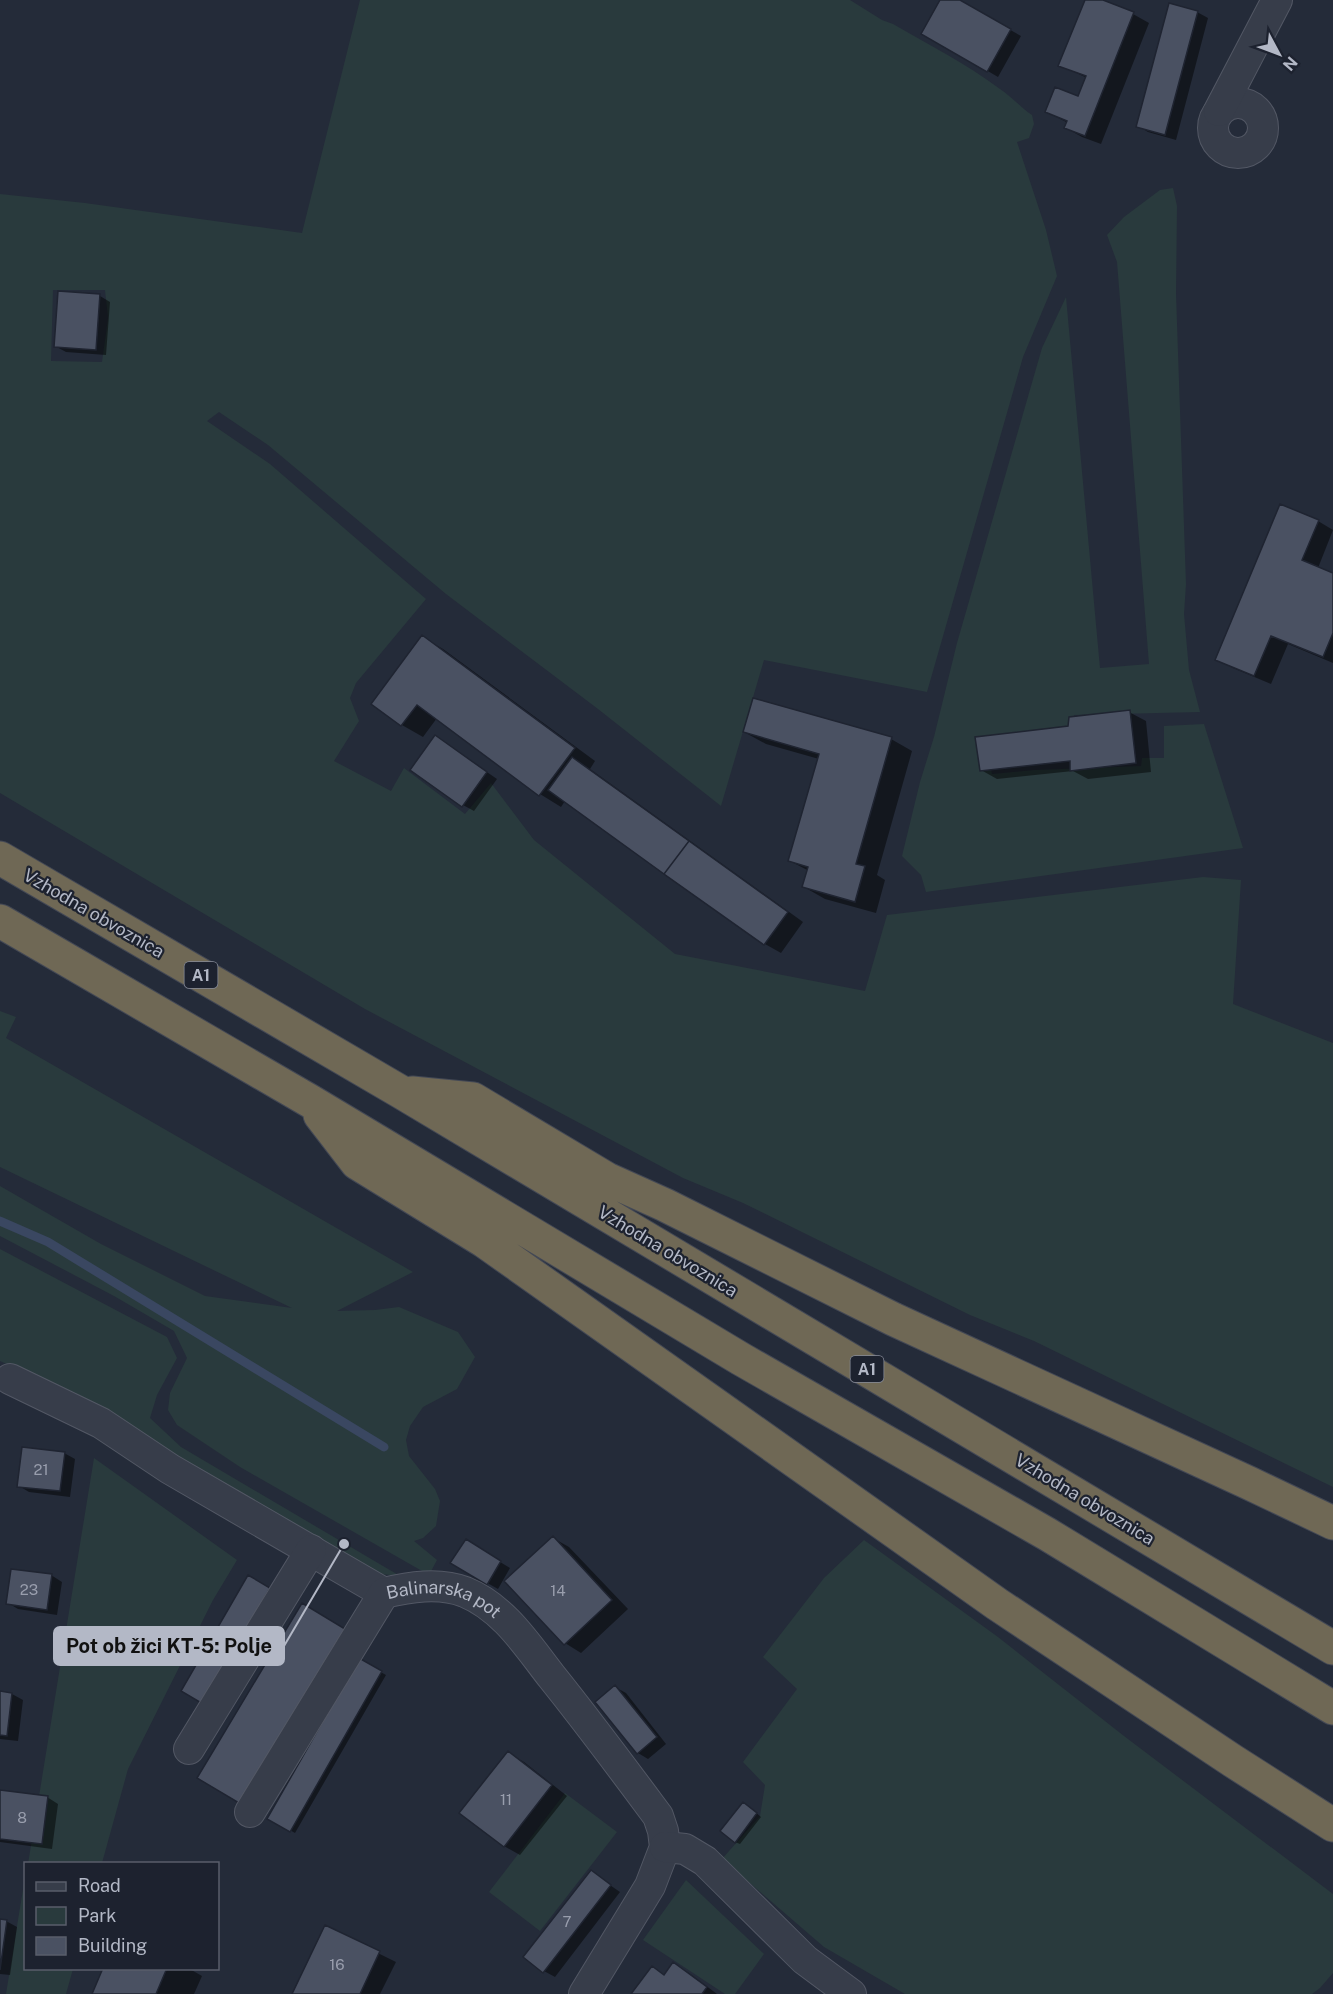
<svg xmlns="http://www.w3.org/2000/svg" width="1333" height="1994" viewBox="0 0 1333 1994" font-family="'Public Sans',sans-serif">
	<style>
		.green { fill: #293a3d; fill-rule: evenodd }
		.shadow { fill: #0007 }
		.lines { fill: none; stroke-linecap: round; stroke-linejoin: round }
		.stream { stroke: #3a4761; stroke-width: 9 }
		.building { fill: #4a5162; stroke: #1f2431; stroke-width: 1.5 }
		.minor-casing { stroke: #535865; stroke-width: 32 }
		.motorway-casing { stroke: #434855; stroke-width: 35 }
		.minor { stroke: #373d4a; stroke-width: 30 }
		.motorway { stroke: #6f6855; stroke-width: 33 }
		.labels { text-anchor: middle; dominant-baseline: central; stroke-width: 4.5; stroke-linejoin: round; paint-order: stroke }
		.number-label { font-size: 15px; fill: #999ead }
		.shield { fill: #1d222f; stroke: #868b99; stroke-width: 1.5 }
		.shield-label { font-size: 16px; font-weight: bold; fill: #b3b8c6 }
		.street-label { font-size: 18px; fill: #b3b8c6; stroke: #1d222f }
		.leader { fill: none; stroke: #b3b8c6; stroke-width: 2 }
		.callout-dot { fill: #b3b8c6; stroke: #1d222f; stroke-width: 2 }
		.callout { fill: #b3b8c6; stroke: #b3b8c6; stroke-width: 2 }
		.callout-label { font-size: 20px; text-anchor: middle; font-weight: bold; fill: #111 }
	</style>
	<rect width="100%" height="100%" fill="#242b39"/>
	<!-- green -->
	<path class="green" d="M360 0H850L882 20 893 24C929 45 967 64 1000 89 1012 97 1020 107 1032 115L1034 124 1029 138 1017 142 1046 230 1057 276 1023 357 927 692 764 660 721 806 598 709 446 594 268 445 219 412 207 421 270 464 426 599 356 683 350 698 359 721 334 761 391 791 404 768 465 814 491 783 534 840 675 954 865 991 887 915 1203 877 1241 880 1233 1004 1333 1043V1487L1034 1341 970 1315 743 1203 683 1178 365 1009 0 793V194L85 203 302 233ZM53 290H105L108 318 102 362 51 361Z
		M1173 188 1177 206 1176 294 1186 584 1184 614 1189 670 1200 712 1074 715V732L986 740 992 774 1034 770 1141 766 1142 758H1164V726L1204 724 1243 848 926 892 921 875 902 856 920 782 934 737 957 643 1042 348 1066 297 1100 668 1149 664 1117 262 1107 235 1124 217 1160 190Z
		M0 1011 16 1017 6 1038 413 1272 337 1311 375 1310 399 1307 458 1332 475 1357 457 1389 423 1407 410 1426 406 1440 409 1456 435 1489 440 1501 436 1526 423 1538 414 1541 437 1560 429 1575 240 1467 177 1425 168 1410 170 1393 187 1358 174 1331 114 1296 0 1236V1186L101 1244 205 1296 292 1308 0 1167Z
		M0 1249 167 1337 177 1358 157 1395 150 1418 181 1447 400 1576 370 1573 60 1388 0 1361Z
		M94 1458 237 1560 213 1600 128 1769 102 1863 28 1864Z
		M864 1540 998 1637 1124 1736 1333 1894V1973L1320 1988 1312 1994H905L824 1947 722 1859 760 1816 765 1785 743 1762 797 1689 763 1657 824 1578Z
		M565 1793 617 1832 540 1931 489 1892Z
		M25 1877 26 1968 73 1969 66 1994H6Z
		M686 1880 764 1954 735 1994H725L643 1940Z"/>
	<!-- shadow -->
	<path class="shadow" d="M942 0H957L1021 36 998 77 923 33Z
		M1086 0H1099L1133 14 1149 23 1101 144 1082 137 1066 128 1068 123 1047 112 1079 98 1087 78 1060 65Z
		M1197 12 1208 18 1176 140 1148 132 1138 126Z
		M59 293 100 296 110 302 106 355 66 352 55 346Z
		M1318 521 1333 530 1318 568 1333 575V663L1288 644 1271 684 1233 668 1217 659Z
		M422 637 443 649 595 761 590 769 803 922 781 953 765 944 565 801 561 807 540 794 437 718 423 737 402 725Z
		M1129 712 1146 721 1151 772 1088 779 1073 771 997 779 981 770 1070 727Z
		M744 732 891 739 912 751 877 875 885 880 876 913 825 899 804 887 809 871 790 861 819 759 766 744Z
		M436 737 497 779 474 811 463 805Z
		M64 1453 75 1459 70 1497 29 1492 19 1486Z
		M553 1538 569 1547 628 1609 581 1653 565 1643Z
		M477 1548 510 1568 498 1589 452 1563Z
		M51 1575 62 1582 57 1615 18 1609 8 1603Z
		M359 1660 386 1675 295 1833 269 1818Z
		M615 1687 626 1693 666 1744 648 1759 638 1753Z
		M0 1693 12 1694 23 1700 18 1741 0 1739Z
		M508 1753 524 1762 567 1796 520 1855 504 1846Z
		M0 1792 47 1797 58 1804 52 1849 0 1842Z
		M748 1806 761 1817 740 1844 735 1842Z
		M591 1872 620 1892 555 1977 544 1971Z
		M0 1920 6 1921 17 1927 10 1975 0 1974Z
		M325 1927 396 1962 380 1994H293Z
		M673 1964 689 1973 717 1994H633L665 1976Z
		M105 1968H188L202 1976 194 1994H94Z"/>
	<g class="lines">
		<!-- stream -->
		<path class="stream" d="M0 1221 48 1242 384 1447"/>
	</g>
	<!-- building -->
	<path class="building" d="M940 0H960L1011 29 987 72 921 34Z
		M1085 0H1103L1134 12 1085 136 1064 128 1067 121 1045 112 1055 87 1078 96 1086 76 1058 66Z
		M1169 3 1198 11 1165 135 1136 127Z
		M58 291 100 294 96 350 54 347Z
		M1280 504 1319 520 1302 560 1333 573V633L1323 657 1271 636 1254 676 1215 660Z
		M422 635 575 748 539 796 417 705 401 726 371 704Z
		M753 698 892 737 856 864 865 866 855 902 802 887 808 867 788 861 819 754 743 732Z
		M1130 710 1136 763 1070 771V761L980 771 975 737 1068 726 1069 717Z
		M435 735 487 772 462 807 410 770Z
		M572 757 689 841 664 874 548 790Z
		M689 841 788 912 764 945 664 874Z
		M22 1447 65 1452 60 1491 17 1487Z
		M553 1536 612 1600 564 1645 504 1581Z
		M466 1539 501 1561 487 1585 450 1563Z
		M11 1569 52 1574 47 1610 6 1604Z
		M248 1575 270 1588 203 1704 181 1691Z
		M302 1603 345 1629 239 1803 197 1778Z
		M359 1658 382 1671 290 1832 267 1819Z
		M615 1685 657 1737 637 1754 595 1702Z
		M0 1691 12 1693 7 1736 0 1735Z
		M508 1751 552 1785 504 1847 459 1813Z
		M0 1790 48 1796 42 1844 0 1839Z
		M743 1802 757 1813 735 1843 720 1831Z
		M591 1870 611 1885 543 1973 523 1957Z
		M0 1919 7 1920 0 1970Z
		M325 1925 380 1951 360 1994H292Z
		M673 1962 707 1987 702 1994H631L652 1966 664 1975Z
		M103 1968H167L156 1994H92Z"/>
	<g class="lines">
		<!-- minor casing -->
		<g class="minor-casing">
			<g id="minor">
				<circle cx="1238" cy="128" r="25"/>
				<path d="M1219 111 1277 0"/>
				<path id="s1" d="M10 1379 101 1423 170 1469 384 1593C409 1587 439 1582 465 1592 504 1608 527 1645 552 1677 589 1723 623 1769 658 1816L663 1831 665 1847 650 1886 584 1994"/>
				<path d="M189 1749 311 1550"/>
				<path d="M250 1812 384 1593"/>
				<path d="M665 1847 685 1849 705 1861 805 1960 851 1994"/>
			</g>
		</g>
		<!-- motorway casing -->
		<g class="motorway-casing">
			<path id="motorway" d="M0 858 401 1092 1333 1648
				M0 921 310 1101 741 1359 1047 1534 1333 1708
				M412 1093 473 1099 607 1179 665 1205 893 1319 1249 1483 1333 1523
				M320 1115 357 1163 484 1241 997 1604 1233 1761 1333 1825"/>
		</g>
		<!-- minor -->
		<use href="#minor" class="minor"/>
		<!-- motorway -->
		<use href="#motorway" class="motorway"/>
	</g>
	<g class="labels">
		<!-- number labels -->
		<g class="number-label">
			<text x="41" y="1469">21</text>
			<text x="29" y="1589">23</text>
			<text x="558" y="1590">14</text>
			<text x="506" y="1799">11</text>
			<text x="22" y="1817">8</text>
			<text x="567" y="1921">7</text>
			<text x="337" y="1964">16</text>
		</g>
		<!-- shield labels -->
		<g class="shield">
			<rect x="184.5" y="962" width="33" height="26" rx="4.5"/>
			<rect x="850.5" y="1356" width="33" height="26" rx="4.5"/>
		</g>
		<g class="shield-label">
			<text x="201" y="975">A1</text>
			<text x="867" y="1369">A1</text>
		</g>
		<!-- street labels -->
		<g class="street-label">
			<text transform="translate(94 913) rotate(30)">Vzhodna obvoznica</text>
			<text transform="translate(668 1251) rotate(31)">Vzhodna obvoznica</text>
			<text transform="translate(1085 1499) rotate(31)">Vzhodna obvoznica</text>
			<text stroke="none"><textPath href="#s1" startOffset="494">Balinarska pot</textPath></text>
		</g>
	</g>
	<!-- callouts -->
	<path class="leader" d="M344 1544L284 1646"/>
	<circle class="callout-dot" cx="344" cy="1544" r="6"/>
	<rect class="callout" x="54" y="1627" width="230" height="38" rx="6"/>
	<g class="callout-label">
		<text x="169" y="1653">Pot ob žici KT-5: Polje</text>
	</g>
	<!-- legend -->
	<rect x="24" y="1862" width="195" height="108" fill="#1d222f" stroke="#595e6b" stroke-width="1.5"/>
	<rect x="36" y="1882" width="30" height="9" fill="#373d4a" stroke="#595e6b" stroke-width="1.5"/>
	<text x="78" y="1892" font-size="18" fill="#b3b8c6">Road</text>
	<rect x="36" y="1907" width="30" height="18" fill="#293a3d" stroke="#595e6b" stroke-width="1.5"/>
	<text x="78" y="1922" font-size="18" fill="#b3b8c6">Park</text>
	<rect x="36" y="1937" width="30" height="18" fill="#4a5162" stroke="#595e6b" stroke-width="1.5"/>
	<text x="78" y="1952" font-size="18" fill="#b3b8c6">Building</text>
	<!-- north arrow -->
	<g transform="translate(1279 54) rotate(131)" stroke="#1d222f" stroke-width="4.5" paint-order="stroke">
	<path d="M0-4.5L10 22L0 15L-10 22Z" fill="#b3b8c6"/>
	<text y="-9" font-size="16" font-weight="bold" text-anchor="middle" fill="#b3b8c6">N</text>
	</g>
</svg>
